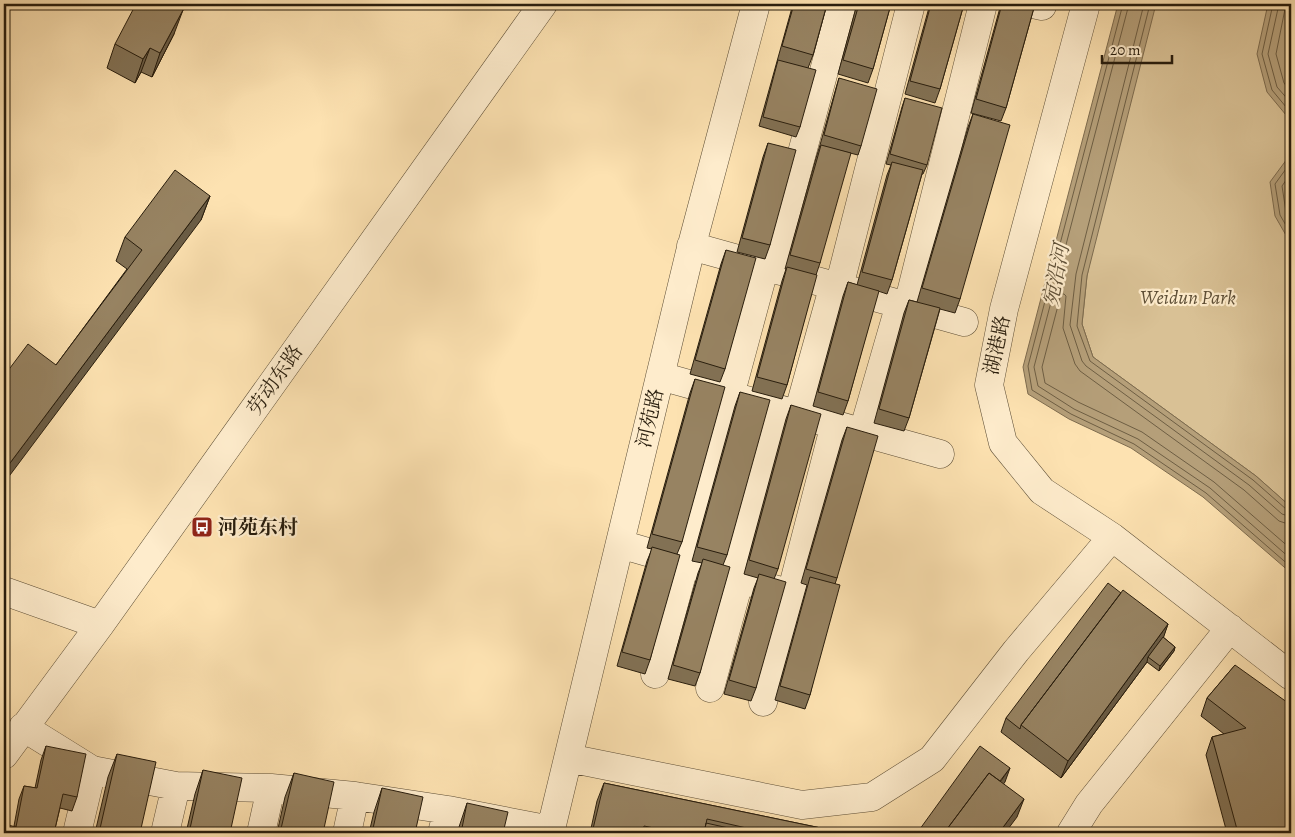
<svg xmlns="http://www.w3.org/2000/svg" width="1295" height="837" viewBox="0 0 1295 837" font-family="Alegreya,'Noto Serif SC',serif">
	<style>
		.green { fill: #d9c195; stroke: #806f51 }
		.water { fill: #b59f79; stroke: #7d6b4e }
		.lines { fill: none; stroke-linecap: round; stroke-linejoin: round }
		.shore { stroke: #6e5e43; stroke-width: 1 }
		.minor-casing { stroke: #5d4e36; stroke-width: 29 }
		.minor { stroke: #feeccc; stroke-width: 28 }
		.wall { fill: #827154; stroke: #281d0d }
		.shaded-wall { fill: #6a5c45; stroke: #281d0d }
		.building { fill: #978362; stroke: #281d0d }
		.labels { text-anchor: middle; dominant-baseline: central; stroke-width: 4.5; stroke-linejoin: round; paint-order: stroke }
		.park-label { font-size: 20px; font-style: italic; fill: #5d4e36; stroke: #feeccc }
		.street-label { font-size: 20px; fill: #281d0d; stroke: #feeccc }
		.poi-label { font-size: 20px; font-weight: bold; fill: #281d0d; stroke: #feeccc; text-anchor: start }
		.water-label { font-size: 21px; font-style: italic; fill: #605138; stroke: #feeccc }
	</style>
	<rect width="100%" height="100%" fill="#fde2b1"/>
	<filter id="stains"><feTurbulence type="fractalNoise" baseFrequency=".004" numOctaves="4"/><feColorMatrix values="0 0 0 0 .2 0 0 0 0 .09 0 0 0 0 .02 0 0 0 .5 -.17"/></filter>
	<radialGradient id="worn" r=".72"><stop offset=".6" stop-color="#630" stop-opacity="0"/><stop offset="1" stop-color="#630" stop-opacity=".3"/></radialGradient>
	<!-- green -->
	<path class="green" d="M1143 4H1291V507L1256 476 1093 357 1082 324 1087 276Z"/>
	<!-- water -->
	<path class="water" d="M1118 4H1156L1087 276 1082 324 1093 357 1256 476 1291 507V573L1203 497 1131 448 1069 419 1028 394 1023 367Z
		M1268 4H1291V121L1267 92 1257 54Z
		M1291 138V244L1275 216 1270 182 1287 159Z"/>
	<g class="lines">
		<!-- shore -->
		<path class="shore" d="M1123 4 1028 366 1032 390 1071 414 1134 444 1206 493 1291 567
			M1129 4 1034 367 1038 386 1074 409 1138 439 1210 488 1291 559
			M1144 4 1076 274 1070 325 1082 361 1086 366 1249 485 1282 514 1291 517
			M1150 4 1082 275 1077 326 1090 361 1253 480 1286 509 1291 511
			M1273 4 1262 54 1272 90 1291 113
			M1279 4 1268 54 1277 87 1291 103
			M1286 4 1276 54 1284 83 1291 92
			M1291 162 1275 184 1280 215 1291 234
			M1291 173 1282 186 1286 212 1291 222
			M1291 525 1279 521 1244 490 1080 371 1075 364 1063 328 1066 296 1064 294H1061L1042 367 1045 383 1078 402 1142 432 1214 482 1291 549"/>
		<!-- minor casing -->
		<g class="minor-casing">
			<path id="minor" d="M1033 4 1042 6
				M1086 4 1004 309 989 385 1003 443 1042 491 1112 537 1291 676
				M691 246 964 322
				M660 376 940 454
				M798 414 830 299 839 287 911 4
				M863 432 900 304 910 297 983 4
				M620 544 791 594
				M729 575 777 408
				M4 591 100 625
				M655 674 762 277 771 268 842 4
				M710 688 740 578
				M763 702 835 424
				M23 727 92 770 176 786 271 788 355 796 448 810 551 830
				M4 755 100 625 543 4
				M568 758 802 805 872 797 932 759 1016 651 1112 537
				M77 833 92 770
				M165 833 176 786
				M261 833 271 788
				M347 833 355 796
				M442 833 448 810
				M550 833 690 252 756 4
				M1071 833 1089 804 1230 628"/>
		</g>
		<!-- minor -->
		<use href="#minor" class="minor"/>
	</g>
	<!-- wall -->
	<path class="wall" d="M793 4H827L813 55 808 68 800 127 796 137 759 126Z
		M857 4H891L873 69 868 83 838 74Z
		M930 4H964L940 89 935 103 905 94Z
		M1001 4H1035L1006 108 1001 121 971 113Z
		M174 5V34L152 77 141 72 135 83 107 68 115 44Z
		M839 78 861 146 858 155 834 149 820 263 816 275 787 385 782 399 752 391 782 281 786 269H785L816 158 820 145 836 88Z
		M905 98 927 165 923 174H922L892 280 887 294 878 291 848 401 843 415 813 406 843 296 848 282 857 285 887 175 891 165 886 164 902 107Z
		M973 114 960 299 955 313 940 309 909 418 904 431 874 423 904 313 909 300 917 302 968 127Z
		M768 143 770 245 765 259 737 252 763 157Z
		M210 196 201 220 56 365 127 269 116 261 125 237Z
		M726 250 725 369 720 382 690 374 721 264Z
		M695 379 682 542 677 554 650 660 645 674 617 666 647 561 652 549 647 548 690 393Z
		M740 392 727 555 723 565 700 673 695 686 668 679 698 573 702 563 692 561 735 406Z
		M791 405 778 569 774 579 756 688 751 701 724 694 754 588 758 578 744 574 786 419Z
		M847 427 837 578 835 584 810 695 805 709 775 700 807 585 801 583 842 440Z
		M1121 593 1168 624 1163 637 1175 647 1174 651 1159 671 1147 662 1061 778 1001 732 1006 718Z
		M1235 665 1291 833H1227L1206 755 1212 737 1224 734 1201 716 1207 698Z
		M46 746 77 797 72 811 60 808 54 833 14 826 19 799 24 786 35 788 41 760Z
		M117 754 140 833H95L108 777Z
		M203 770 230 833H186L195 794Z
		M294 773 323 833H277L285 797Z
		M604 783 845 833H590L597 801Z
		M382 788 415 833H369L374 812Z
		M467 803 503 833H457Z"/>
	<!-- shaded-wall -->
	<path class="shaded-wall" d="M183 10 174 34 152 77 160 53Z
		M150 48 141 72 135 83 143 59Z
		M210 196 201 220 4 483V471Z
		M1168 624 1162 642 1148 657 1147 662 1061 778 1068 761Z
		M1175 647 1174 651 1159 671 1160 666Z
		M1010 768 1005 782 993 798 998 785Z
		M1024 799 1017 817 1005 833 1001 830Z"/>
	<!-- building -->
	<path class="building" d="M136 4H173V5L183 10 160 53 150 48 143 59 115 44Z
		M794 4H827L813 55 782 46Z
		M859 4H891L873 69 843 60Z
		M931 4H964L940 89 910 81Z
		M1002 4H1035L1006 108 976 99Z
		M778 60 816 70 800 127 763 117Z
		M839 78 877 89 861 146 824 135Z
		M905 98 942 108 927 165 890 154Z
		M973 114 1010 125 960 299 922 288Z
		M768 143 796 150 770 245 742 238Z
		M821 145 851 153 820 263 790 255Z
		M892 162 923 170 892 280 862 272Z
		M175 170 210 196 4 471V376L28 344 56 365 142 250 125 237Z
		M726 250 756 258 725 369 695 360Z
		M787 267 817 275 787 385 757 377Z
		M848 282 879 291 848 401 818 392Z
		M909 300 940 308 909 418 879 409Z
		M695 379 725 387 682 542 652 534Z
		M740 392 770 400 727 555 697 547Z
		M791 405 821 414 778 569 749 560Z
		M847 427 878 436 837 578 806 569Z
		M652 547 680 555 650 660 622 652Z
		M703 559 730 567 700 673 673 665Z
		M759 574 786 582 756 688 729 680Z
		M810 577 840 585 810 695 780 686Z
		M1108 583 1121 593 1021 725 1020 729 1006 718Z
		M1123 590 1168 624 1068 761 1021 725Z
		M1163 637 1175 647 1160 666 1148 657Z
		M1235 665 1291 705V833H1238L1212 737 1246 728 1207 698Z
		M46 746 86 754 77 797 63 794 54 833H4V824L16 827 24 786 37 788Z
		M980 746 1010 768 1000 781 989 773 944 833H917Z
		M117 754 156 762 140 833H99Z
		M203 770 242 778 230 833H189Z
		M294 773 334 782 323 833H280Z
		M989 773 1024 799 1001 830 1005 833H944Z
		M604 783 845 833H763L764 832 707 819 704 833H679L644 826 642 833H592Z
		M382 788 423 797 415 833H372Z
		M467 803 508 812 503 833H461Z
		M706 823 751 833H704Z"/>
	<!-- icons -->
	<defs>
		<g id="bus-square" transform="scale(1.125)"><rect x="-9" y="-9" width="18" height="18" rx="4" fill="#8f2418" stroke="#feeccc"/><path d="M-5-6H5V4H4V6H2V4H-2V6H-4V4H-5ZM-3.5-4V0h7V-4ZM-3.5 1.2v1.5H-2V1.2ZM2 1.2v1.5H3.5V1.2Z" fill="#fff"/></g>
	</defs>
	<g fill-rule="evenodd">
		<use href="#bus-square" x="202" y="527"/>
	</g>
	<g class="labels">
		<!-- park labels -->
		<g class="park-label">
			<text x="1188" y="297">Weidun Park</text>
		</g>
		<!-- street labels -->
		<g class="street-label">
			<text transform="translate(997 345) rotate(-78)">湖港路</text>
			<text transform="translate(275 380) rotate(-55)">劳动东路</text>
			<text transform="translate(650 418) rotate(-77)">河苑路</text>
		</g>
		<!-- poi labels -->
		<g class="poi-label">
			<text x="218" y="527">河苑东村</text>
		</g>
		<!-- water labels -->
		<g class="water-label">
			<text transform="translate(1056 275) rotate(-79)">宛沿河</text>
		</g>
	</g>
	<!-- margin -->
	<rect width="1295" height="837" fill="none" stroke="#fde2b1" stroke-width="20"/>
	<rect x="5" y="5" width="1285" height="827" fill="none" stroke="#281d0d" stroke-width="2.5"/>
	<rect x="10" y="10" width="1275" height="817" fill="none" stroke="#281d0d"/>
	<!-- scale -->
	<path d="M1102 55v8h70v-8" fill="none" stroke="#281d0d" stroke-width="2.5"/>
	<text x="1110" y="55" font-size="15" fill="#281d0d" stroke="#feeccc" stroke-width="4" paint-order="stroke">20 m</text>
	<rect width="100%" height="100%" filter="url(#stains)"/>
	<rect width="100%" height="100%" fill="url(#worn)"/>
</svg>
